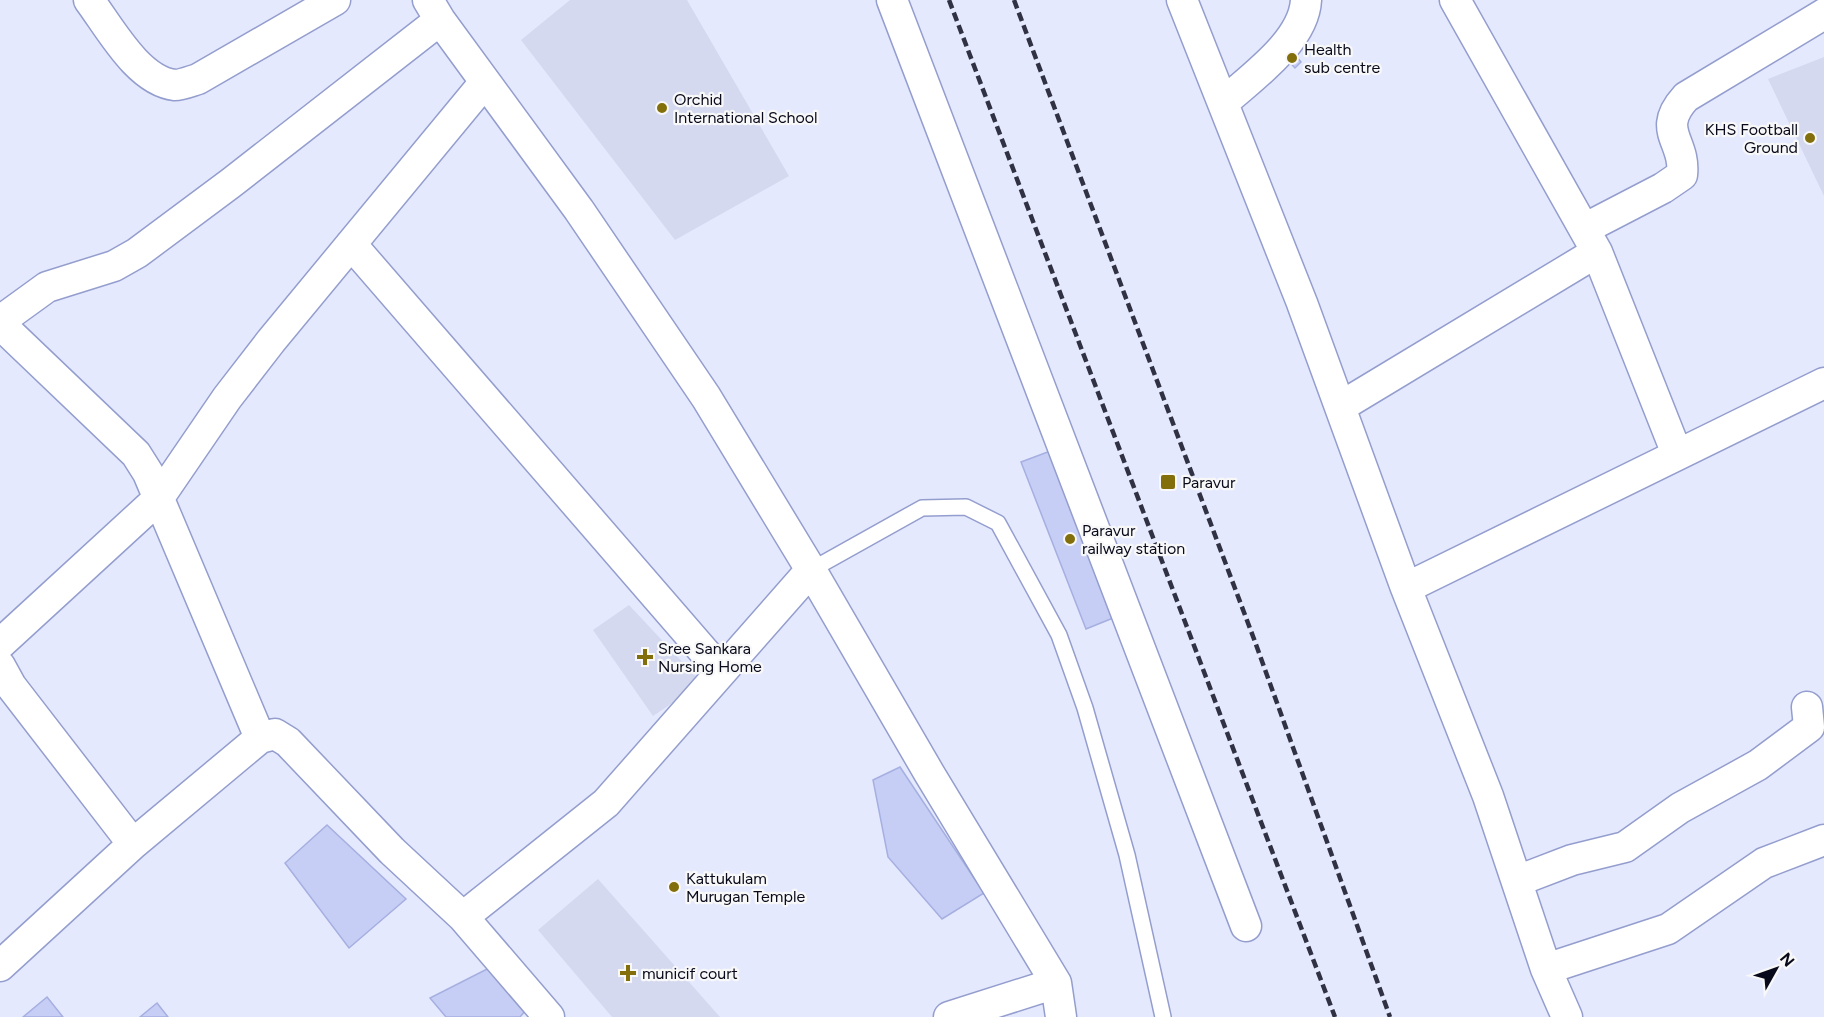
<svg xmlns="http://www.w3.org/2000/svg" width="1824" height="1017" viewBox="0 0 1824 1017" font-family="Figtree,sans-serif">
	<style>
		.built { fill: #d4d9f0 }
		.building { fill: #c6cef5; stroke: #a5afe0; stroke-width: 1.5 }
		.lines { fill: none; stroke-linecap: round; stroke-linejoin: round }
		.service-casing { stroke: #949ece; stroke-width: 18 }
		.minor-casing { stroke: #949ece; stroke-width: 33 }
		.service { stroke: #fff; stroke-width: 15 }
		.minor { stroke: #fff; stroke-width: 30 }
		.rail { stroke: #303244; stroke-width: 4.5; stroke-dasharray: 9 4.5; stroke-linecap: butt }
		.poi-dot { fill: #826e0b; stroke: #f8f8f8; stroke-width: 2 }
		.labels { text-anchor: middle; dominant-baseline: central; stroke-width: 4.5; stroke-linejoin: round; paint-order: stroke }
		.poi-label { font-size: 16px; fill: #080a1b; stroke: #f8f8f8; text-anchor: start }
	</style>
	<rect width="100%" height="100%" fill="#e5e9fe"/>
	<!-- built -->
	<path class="built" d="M570 0H687L789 176 675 240 521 40Z
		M1824 57V196L1768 79Z
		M629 605 702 683 653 716 593 630Z
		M598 879 720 1017H612L538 930Z"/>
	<!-- building -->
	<path class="building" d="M1291 50 1301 62 1295 68 1282 54Z
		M1053 450 1118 616 1086 629 1021 462Z
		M900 767 984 893 942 919 888 857 873 780Z
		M327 825 406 899 349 948 285 863Z
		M497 964 530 1005 520 1017H446L430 998Z
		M47 997 63 1017H23Z
		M157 1003 168 1017H140Z"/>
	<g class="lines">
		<!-- service casing -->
		<g class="service-casing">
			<path id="service" d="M811 570 922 508 966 507 998 523 1059 635 1085 708 1127 855 1163 1017"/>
		</g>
		<!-- minor casing -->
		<g class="minor-casing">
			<path id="minor" d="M89 0C110 28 138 81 175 85 182 85 191 81 198 79L335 0
				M428 0 440 20 579 210 706 397 811 570 929 773 1056 983 1061 1017
				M892 0 1246 926
				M1182 0 1302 303 1406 588
				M1455 0 1597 252 1677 454
				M1223 103C1252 77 1304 41 1306 0
				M1584 229 1663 188 1682 175C1686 140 1655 131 1686 97L1824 14
				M351 244 720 670
				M0 321 47 287 114 266 137 253 231 183 440 20
				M0 324 136 454 148 473 260 738
				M1340 407 1597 252
				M0 644 158 499 227 398 271 341 485 82
				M0 666 11 686 133 844
				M1517 881 1572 860 1625 847 1680 808 1758 765 1809 727 1807 707
				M463 917 549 1017
				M0 966 133 844 260 738 275 734 288 742 392 851 463 917 606 803 811 570
				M1546 969 1668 929 1764 863 1824 840
				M949 1017 1056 983
				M1567 1017 1546 969 1488 796 1406 588 1824 383"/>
		</g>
		<!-- service -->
		<use href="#service" class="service"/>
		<!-- minor -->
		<use href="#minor" class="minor"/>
		<!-- rail -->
		<path class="rail" d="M949 0 1335 1017
			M1014 0 1254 639 1390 1017"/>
	</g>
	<!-- markers -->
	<g class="poi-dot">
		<circle cx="1292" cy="58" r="6"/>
		<circle cx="662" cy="108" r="6"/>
		<circle cx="1810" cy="138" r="6"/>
		<rect x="1160" y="474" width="16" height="16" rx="3"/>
		<circle cx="1070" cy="539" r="6"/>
		<path d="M642 648h6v6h6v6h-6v6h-6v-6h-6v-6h6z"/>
		<circle cx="674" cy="887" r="6"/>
		<path d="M625 964h6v6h6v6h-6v6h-6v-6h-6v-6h6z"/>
	</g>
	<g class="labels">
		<!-- poi labels -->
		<g class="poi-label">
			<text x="1304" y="49">Health<tspan x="1304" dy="18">sub centre</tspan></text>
			<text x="674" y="99">Orchid<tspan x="674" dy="18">International School</tspan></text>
			<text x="1798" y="129" text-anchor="end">KHS Football<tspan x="1798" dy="18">Ground</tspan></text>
			<text x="1182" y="482">Paravur</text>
			<text x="1082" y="530">Paravur<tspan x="1082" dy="18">railway station</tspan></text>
			<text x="658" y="648">Sree Sankara<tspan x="658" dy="18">Nursing Home</tspan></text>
			<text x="686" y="878">Kattukulam<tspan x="686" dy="18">Murugan Temple</tspan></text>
			<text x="642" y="973">municif court</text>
		</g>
	</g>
	<!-- north arrow -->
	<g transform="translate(1776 969) rotate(50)" stroke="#f8f8f8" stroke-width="4.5" paint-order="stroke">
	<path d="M0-4.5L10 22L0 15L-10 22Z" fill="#080a1b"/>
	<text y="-9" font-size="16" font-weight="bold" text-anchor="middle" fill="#080a1b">N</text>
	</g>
</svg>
